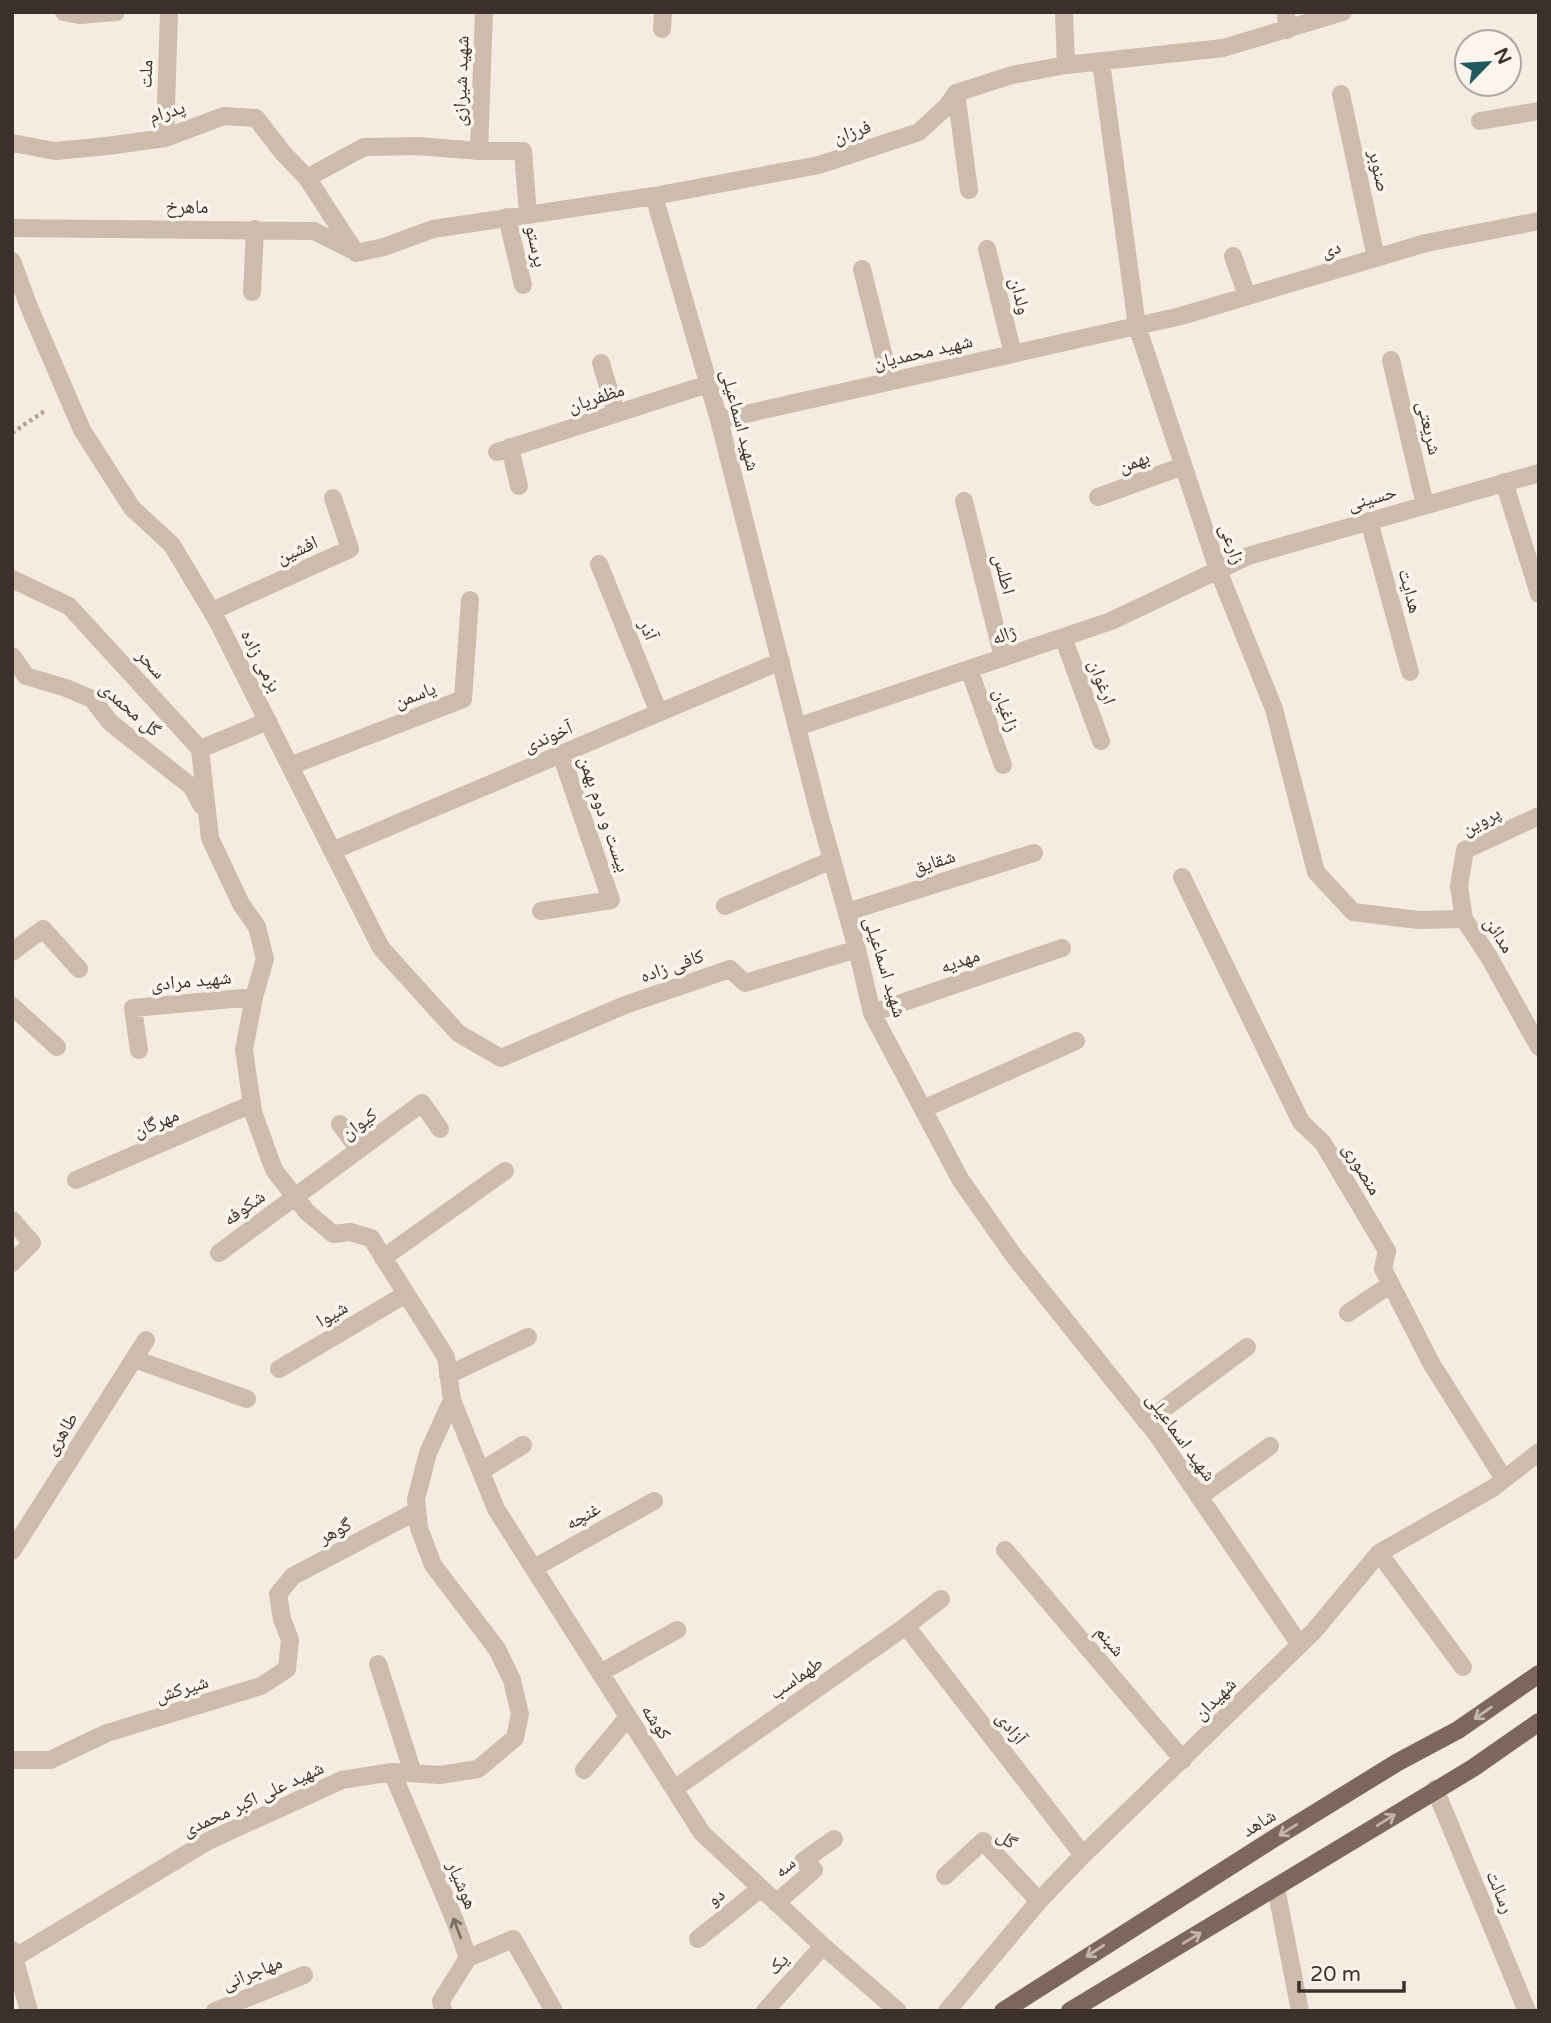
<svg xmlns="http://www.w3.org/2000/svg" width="1551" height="2023" viewBox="0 0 1551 2023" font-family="'Varela Round','Noto Naskh Arabic',sans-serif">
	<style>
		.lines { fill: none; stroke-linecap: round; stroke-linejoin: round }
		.path { stroke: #b9a596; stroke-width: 4.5; stroke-dasharray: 3.5 3.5; stroke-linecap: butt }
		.minor { stroke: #cdbbac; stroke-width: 18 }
		.major { stroke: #7d675c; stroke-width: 18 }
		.oneway { stroke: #c2b5ac }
		.oneway2 { stroke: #7d6f65 }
		.labels { text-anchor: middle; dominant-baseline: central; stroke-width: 7; stroke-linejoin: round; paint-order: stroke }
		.street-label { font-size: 19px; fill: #3b302b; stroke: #fbf5ee }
	</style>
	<rect width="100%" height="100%" fill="#f4ebe1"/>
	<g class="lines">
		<!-- path -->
		<path class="path" d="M12 433 46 410"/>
		<!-- minor -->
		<path class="minor" d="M64 12 79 15 116 12
			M1064 12 1066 65
			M1286 12 1287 30
			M662 29 663 12
			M1101 62 1137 326 1218 570 1274 709 1316 872 1353 912 1418 920 1464 919
			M956 93 969 190
			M1341 94 1376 258
			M1480 121 1539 111
			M165 138 169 12
			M12 143 55 151 107 146 165 138 224 116 256 118 283 153 307 178 356 253
			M479 151 484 12
			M307 178 364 147 418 146 479 151H523L528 214
			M654 196 719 420 817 806 857 949 872 1013 960 1179 1014 1256 1158 1436 1300 1645
			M507 217 523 285
			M12 228 314 231 354 251
			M987 249 1013 354
			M356 253 384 247 433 229 654 196 819 165 919 132 947 106 956 93 1012 75 1066 65 1223 48 1343 12
			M1233 256 1247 296
			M12 261 29 307 82 430 132 508 172 545 218 622 381 948 458 1033 501 1058 625 1005 730 969 745 983 857 949
			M862 269 890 381
			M252 292 255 229
			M1391 360 1425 505
			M601 363 616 413
			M719 420 1181 316 1426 243 1539 221
			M510 447 519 486
			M497 452 708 384
			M1504 482 1539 594
			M1098 497 1183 466
			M964 501 1003 658
			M1369 521 1410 672
			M599 564 659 713
			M12 579 69 606 200 749 210 838 241 904 257 927 265 959 254 997 244 1050 253 1112 274 1170 307 1212 333 1234 350 1232 371 1238 446 1357 452 1400 428 1453 416 1499 419 1528 433 1565 497 1649 512 1680 520 1714 515 1738 478 1769 440 1775 392 1772 342 1780 208 1841 14 1958
			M212 611 350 549 333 498
			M1063 637 1101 741
			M12 656 26 676 66 688 92 699 110 722 121 731 192 787 202 806
			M969 669 1003 765
			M797 727 1111 621 1248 556 1539 473
			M200 749 268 721
			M290 766 463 699 470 600
			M1539 816 1465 850 1459 886 1464 919 1489 957 1539 1047
			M332 851 781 661
			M1182 877 1301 1122 1323 1143 1387 1251 1383 1269 1431 1363 1504 1479
			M725 906 832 860
			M541 911 611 900 561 754
			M847 912 1034 853
			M12 952 43 929 79 969
			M12 1006 57 1047
			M872 1013 1062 948
			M139 1050 133 1008 254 997
			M923 1109 1076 1041
			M340 1124 359 1150
			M76 1180 252 1104
			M12 1220 32 1243 12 1263
			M219 1253 422 1103 440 1129
			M383 1258 505 1171
			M1348 1313 1391 1284
			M134 1359 247 1399
			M279 1369 406 1294
			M448 1375 528 1337
			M452 1400 496 1509 702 1833 823 1946 898 2011
			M1146 1422 1247 1347
			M481 1471 523 1445
			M1199 1497 1270 1446
			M1005 1550 1183 1760
			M12 1551 146 1340
			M1379 1553 1463 1667
			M534 1568 654 1501
			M906 1626 1083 1855
			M378 1664 413 1773
			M600 1673 677 1630
			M12 1760H50L107 1733 261 1686 287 1669 290 1640 282 1619 278 1594 293 1576 417 1511
			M584 1770 628 1717
			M392 1772 455 1921 468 1958 441 2001 443 2011
			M674 1789 906 1626 941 1599
			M1435 1789 1527 2011
			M945 1876 983 1841 1039 1901
			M1276 1888 1300 2011
			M776 1903 814 1870 803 1861 834 1839
			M698 1939 761 1888
			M12 1950 29 2011
			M468 1958 513 1939 554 2011
			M215 2011 304 1975
			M765 2011 823 1946
			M947 2011 1039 1901 1083 1855 1314 1631 1379 1553 1493 1488 1539 1452"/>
		<!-- major -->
		<path class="major" d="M1003 2011 1273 1839 1398 1762 1458 1730 1539 1674
			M1070 2011 1473 1768 1539 1722"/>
	</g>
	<!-- one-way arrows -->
	<defs><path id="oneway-shaft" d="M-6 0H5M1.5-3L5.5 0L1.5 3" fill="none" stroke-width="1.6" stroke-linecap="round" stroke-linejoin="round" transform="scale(1.75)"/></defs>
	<g class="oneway">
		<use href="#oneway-shaft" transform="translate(1483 1713) rotate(145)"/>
		<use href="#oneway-shaft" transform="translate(1386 1820) rotate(-32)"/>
		<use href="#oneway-shaft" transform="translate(1288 1830) rotate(148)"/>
		<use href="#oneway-shaft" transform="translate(1192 1938) rotate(-31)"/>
		<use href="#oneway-shaft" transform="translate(1095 1951) rotate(147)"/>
	</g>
	<use class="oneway2" href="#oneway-shaft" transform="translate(457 1928) rotate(-111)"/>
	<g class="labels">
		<!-- street labels -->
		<g class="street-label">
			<text transform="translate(146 74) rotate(-88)">ملت</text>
			<text transform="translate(461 81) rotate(-88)">شهید شیرازی</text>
			<text transform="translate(167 112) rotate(-17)">پدرام</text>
			<text transform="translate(852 132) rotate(-19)">فرزان</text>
			<text transform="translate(1379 171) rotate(78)">صنوبر</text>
			<text x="187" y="207">ماهرخ</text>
			<text transform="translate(536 246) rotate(77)">پرستو</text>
			<text transform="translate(1331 249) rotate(-17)">دی</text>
			<text transform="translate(1020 296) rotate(76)">ولدان</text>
			<text transform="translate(923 352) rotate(-13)">شهید محمدیان</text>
			<text transform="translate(596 398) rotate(-18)">مظفریان</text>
			<text transform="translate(740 420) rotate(75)">شهید اسماعیلی</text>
			<text transform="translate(1429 428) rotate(77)">شریعتی</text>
			<text transform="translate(1134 462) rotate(-20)">بهمن</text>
			<text transform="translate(1372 498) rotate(-16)">حسینی</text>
			<text transform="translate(1232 544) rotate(71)">زارعی</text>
			<text transform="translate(297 550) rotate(-24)">افشین</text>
			<text transform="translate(1004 574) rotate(76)">اطلس</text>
			<text transform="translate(1410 591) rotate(75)">هدایت</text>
			<text transform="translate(648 630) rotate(68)">آذر</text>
			<text transform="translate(1004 635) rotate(-19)">ژاله</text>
			<text transform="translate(261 661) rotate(63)">بزمی زاده</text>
			<text transform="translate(151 664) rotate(47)">سحر</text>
			<text transform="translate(1102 682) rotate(70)">ارغوان</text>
			<text transform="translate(415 695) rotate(-21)">یاسمن</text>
			<text transform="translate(130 709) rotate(41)">گل محمدی</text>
			<text transform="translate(1006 710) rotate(71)">زاغیان</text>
			<text transform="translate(548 737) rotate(-23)">آخوندی</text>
			<text transform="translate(604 814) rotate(71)">بیست و دوم بهمن</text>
			<text transform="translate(1481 821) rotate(-28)">پروین</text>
			<text transform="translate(934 862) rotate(-17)">شقایق</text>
			<text transform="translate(1499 935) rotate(57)">مدائن</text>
			<text transform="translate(960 961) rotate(-19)">مهدیه</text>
			<text transform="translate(672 966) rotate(-19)">کافی زاده</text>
			<text transform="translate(885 967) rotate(73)">شهید اسماعیلی</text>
			<text transform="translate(191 981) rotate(-5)">شهید مرادی</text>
			<text transform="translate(156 1123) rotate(-23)">مهرگان</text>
			<text transform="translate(359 1124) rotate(-36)">کیوان</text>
			<text transform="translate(1362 1169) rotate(59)">منصوری</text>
			<text transform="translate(244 1208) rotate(-36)">شکوفه</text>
			<text transform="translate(332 1314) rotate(-31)">شیوا</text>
			<text transform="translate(61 1434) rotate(-57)">طاهری</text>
			<text transform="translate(1181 1437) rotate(54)">شهید اسماعیلی</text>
			<text transform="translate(583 1516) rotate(-29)">غنچه</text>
			<text transform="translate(335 1531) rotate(-28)">گوهر</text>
			<text transform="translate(1110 1641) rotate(50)">شبنم</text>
			<text transform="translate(796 1678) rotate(-35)">طهماسب</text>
			<text transform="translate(182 1689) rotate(-17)">شیرکش</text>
			<text transform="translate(1215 1699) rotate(-45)">شهیدان</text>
			<text transform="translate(656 1722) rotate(57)">کوشه</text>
			<text transform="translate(1011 1728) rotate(52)">آزادی</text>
			<text transform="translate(253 1799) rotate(-25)">شهید علی اکبر محمدی</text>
			<text transform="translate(1259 1823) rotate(-32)">شاهد</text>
			<text transform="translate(1007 1839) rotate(40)">گل</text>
			<text transform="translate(785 1867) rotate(-40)">سه</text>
			<text transform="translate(462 1885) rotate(67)">هوشیار</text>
			<text transform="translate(1500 1892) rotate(67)">رسالت</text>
			<text transform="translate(716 1897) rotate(-38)">دو</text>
			<text transform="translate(778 1964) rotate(-48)">یک</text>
			<text transform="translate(252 1973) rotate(-22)">مهاجرانی</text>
		</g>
	</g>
	<!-- border -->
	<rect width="1551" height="2023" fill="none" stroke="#3b302b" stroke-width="28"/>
	<!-- north arrow -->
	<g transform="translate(1488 63) rotate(65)"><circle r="33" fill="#fbf5ee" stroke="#aea6a0" stroke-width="2"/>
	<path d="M0-5L12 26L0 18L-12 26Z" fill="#1f5a5e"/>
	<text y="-10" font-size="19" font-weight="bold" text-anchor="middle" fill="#3b302b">N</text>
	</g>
	<!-- scale -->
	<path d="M1299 1981v10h105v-10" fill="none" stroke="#3b302b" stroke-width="3.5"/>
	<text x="1310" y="1981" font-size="21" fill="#3b302b" stroke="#fbf5ee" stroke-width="5" paint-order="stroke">20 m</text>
</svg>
